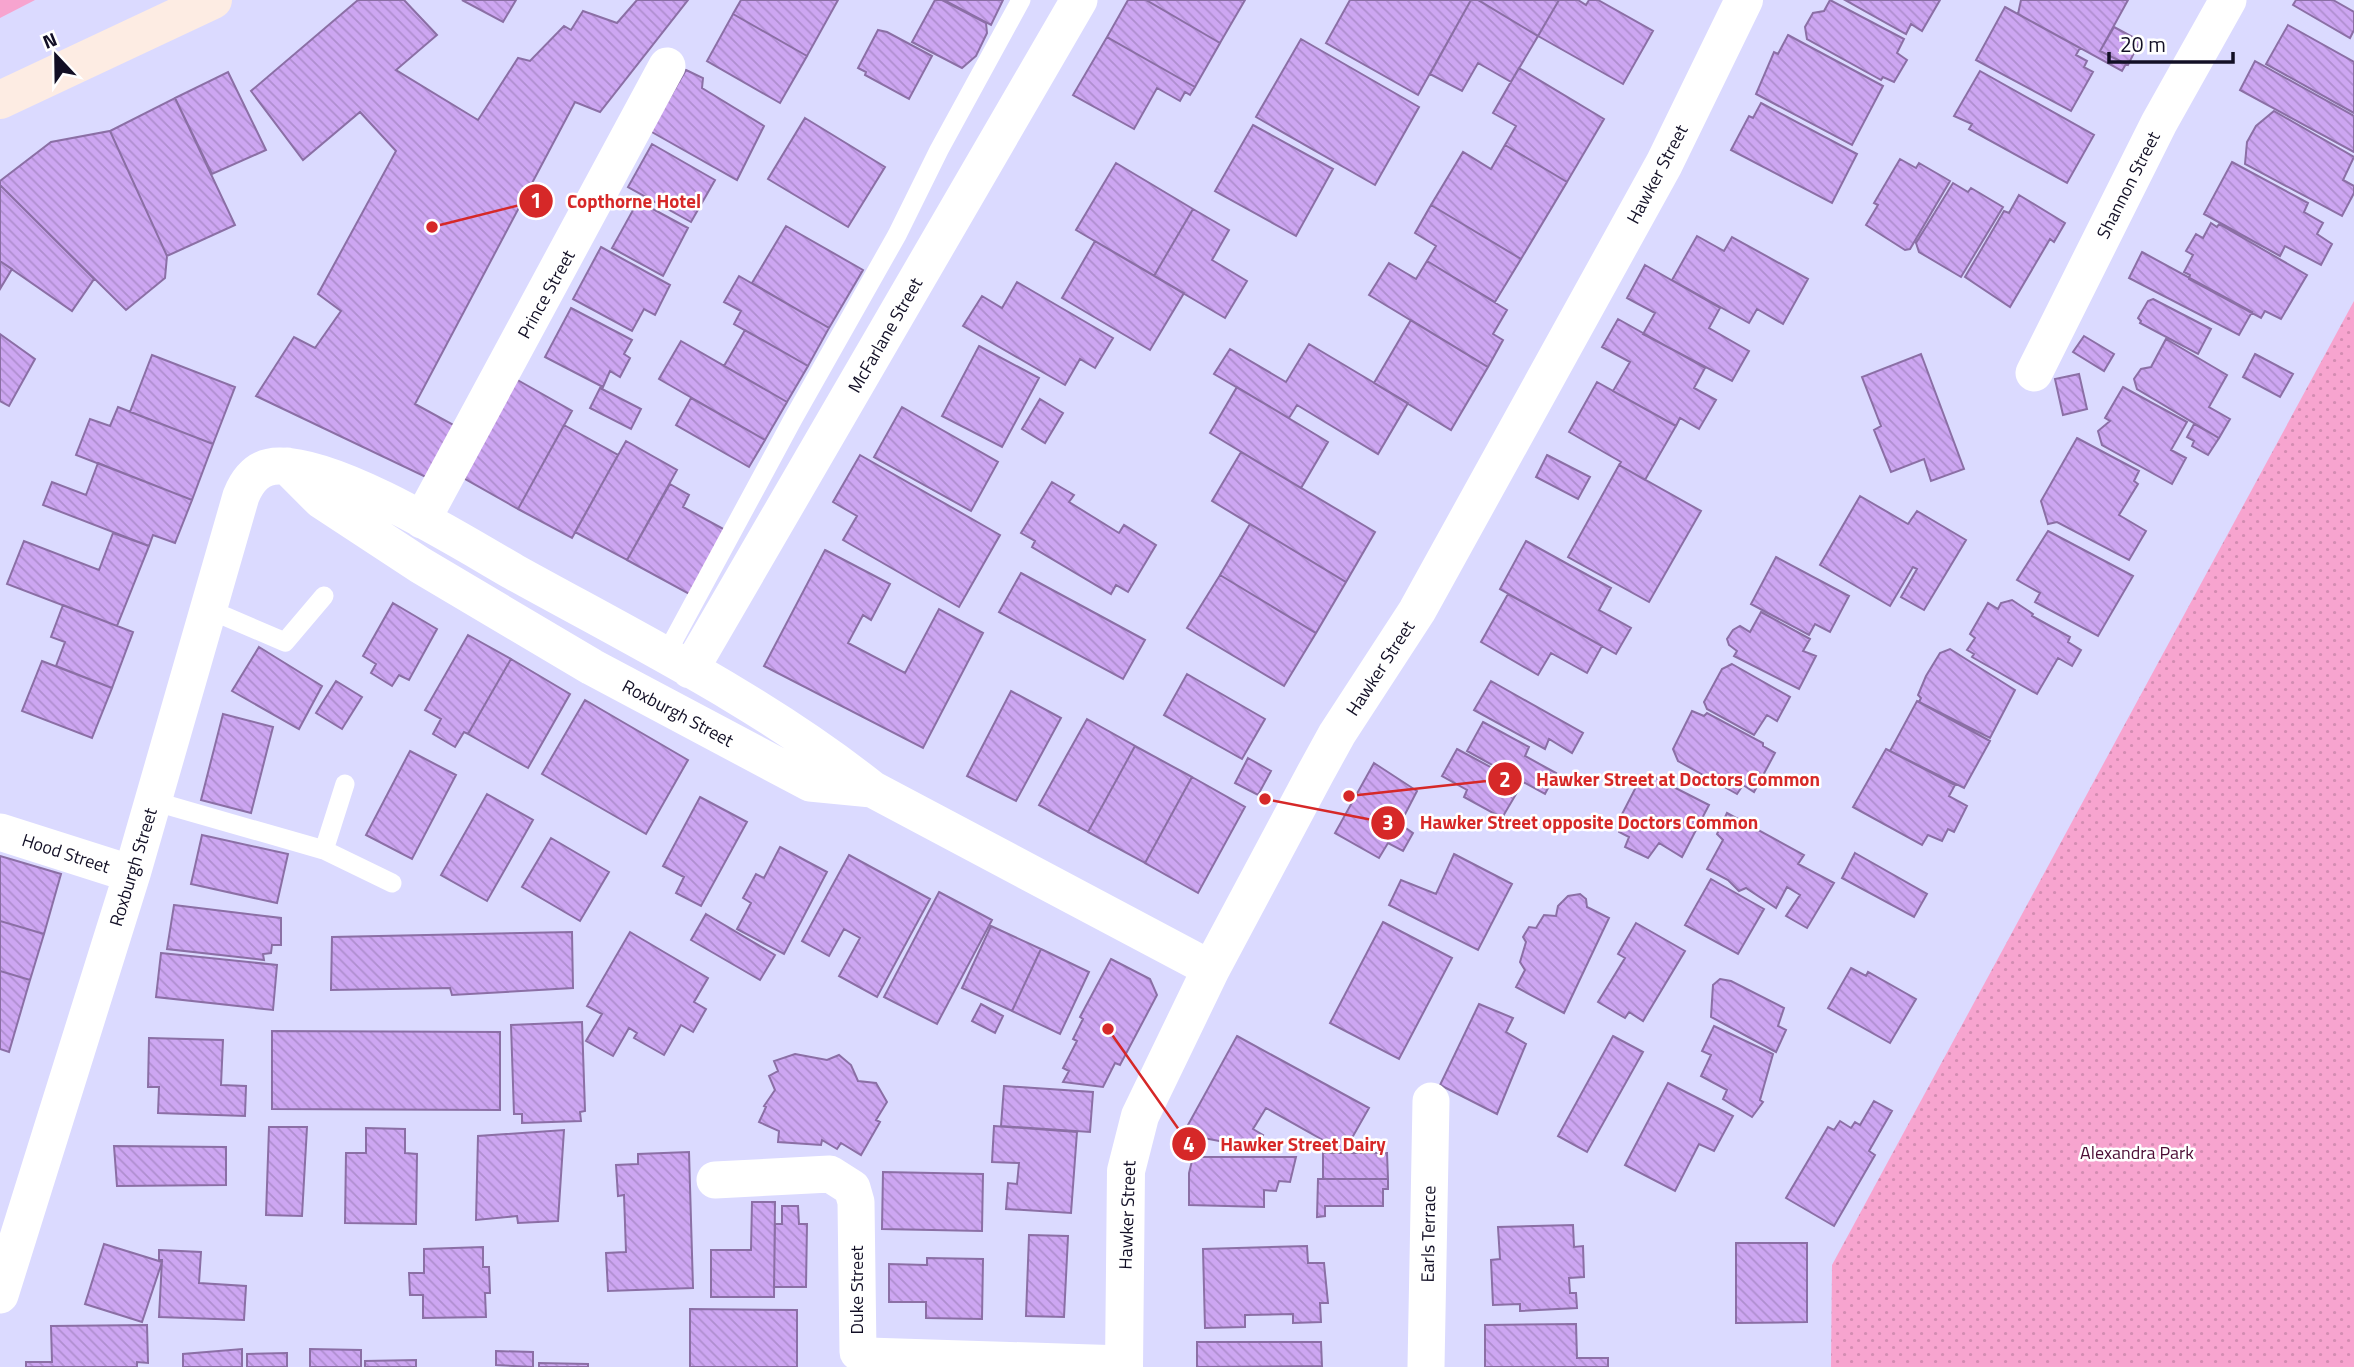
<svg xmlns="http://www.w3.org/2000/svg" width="2354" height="1367" viewBox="0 0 2354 1367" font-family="'Titillium Web',sans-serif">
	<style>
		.grass { fill: #f7a4cf }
		.park { fill: url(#park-dots) }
		.building { fill: url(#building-back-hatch); stroke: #8b6fa5; stroke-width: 2 }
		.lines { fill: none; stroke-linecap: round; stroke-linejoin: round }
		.service { stroke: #fff; stroke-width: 19 }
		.minor { stroke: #fff; stroke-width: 37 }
		.tertiary { stroke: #fff; stroke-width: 38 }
		.secondary { stroke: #fdece3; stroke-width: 38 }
		.labels { text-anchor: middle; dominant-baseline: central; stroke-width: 5; stroke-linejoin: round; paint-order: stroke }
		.street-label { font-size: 18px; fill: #120f25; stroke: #fff }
		.park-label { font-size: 18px; fill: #4b0b33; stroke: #fff }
		.leader { fill: none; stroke: #d62828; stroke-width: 2.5 }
		.callout-dot { fill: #d62828; stroke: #fff; stroke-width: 2.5 }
		.mark-label { font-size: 21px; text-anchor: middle; font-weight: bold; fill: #fff }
		.callout-label { font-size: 19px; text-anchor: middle; font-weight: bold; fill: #d62828; stroke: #fff; stroke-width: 5; stroke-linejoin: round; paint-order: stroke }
	</style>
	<defs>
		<pattern id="park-dots" width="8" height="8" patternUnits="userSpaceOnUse" patternTransform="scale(1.75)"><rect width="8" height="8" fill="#f7a4cf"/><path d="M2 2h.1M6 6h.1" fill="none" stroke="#d38cb2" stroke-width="1.8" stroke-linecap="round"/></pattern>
		<pattern id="building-back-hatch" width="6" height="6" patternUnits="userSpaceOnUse" patternTransform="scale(1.75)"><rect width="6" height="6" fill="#cda6f2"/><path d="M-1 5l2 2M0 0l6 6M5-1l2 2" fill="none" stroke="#af8ecf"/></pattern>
	</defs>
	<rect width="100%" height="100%" fill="#dbdaff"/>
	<!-- grass -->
	<path class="grass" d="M0 0H35L0 18Z"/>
	<!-- park -->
	<path class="park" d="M2354 301V1367H1831L1832 1265Z"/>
	<!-- building -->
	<path class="building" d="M358 0H404L437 35 396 70 478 120 518 58 530 61 564 26 571 30 583 11 617 23 637 0H688L600 112 575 102 415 404 461 429 430 479 256 396 294 337 315 348 341 311 318 294 396 151 360 112 303 160 251 91Z
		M462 0H516L503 22Z
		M741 0H838L807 56 733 14Z
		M935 0H942L986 23 987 33 976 56 962 68 912 42Z
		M944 0H1003L991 25Z
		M1128 0H1146L1220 43 1195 87 1107 37Z
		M1146 0H1245L1220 43Z
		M1350 0H1471L1418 95 1326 43Z
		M1471 0H1478L1538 36 1511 82 1478 63 1462 91 1430 74Z
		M1478 0H1559L1538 36Z
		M1559 0H1578L1586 5 1589 0H1598L1653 31 1623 84 1538 36Z
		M1830 0 1904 39 1897 53 1907 60 1894 82 1883 77 1881 80 1807 39 1805 27 1813 13 1824 11Z
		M1845 0H1940L1922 31 1911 24 1906 34Z
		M2021 0H2128L2100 51 2126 64 2122 71 2018 14Z
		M2296 0H2333L2354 12V30L2350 38 2293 5Z
		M2005 7 2080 48 2076 55 2087 61 2084 67 2093 72 2071 111 1976 60Z
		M733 14 807 56 780 103 707 61Z
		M2288 25 2354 62V113L2266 64Z
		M2114 27 2140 41 2128 65 2100 51Z
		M878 30 887 32 932 56 909 99 865 75 866 72 858 68Z
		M1788 35 1883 86 1852 145 1756 94 1774 52 1778 54Z
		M1107 37 1195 87 1190 95 1185 92 1180 101 1157 88 1134 129 1073 95Z
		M1301 39 1419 107 1375 185 1256 117Z
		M2255 61 2354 116V152L2240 90Z
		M1519 68 1604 119 1567 182 1505 145 1516 126 1493 113Z
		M686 70 703 78 702 88 764 126 737 180 650 131Z
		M1980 71 2094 135 2067 183 1969 129 1972 124 1954 116Z
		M228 72 266 150 212 174 175 98Z
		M175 98 235 225 167 256 110 131Z
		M1761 103 1857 154 1832 203 1731 150 1749 116 1753 118Z
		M2274 111 2354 157 2343 180 2354 186V193L2342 216 2245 164 2247 142 2256 126Z
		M805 118 885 167 848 227 768 179Z
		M1253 125 1333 169 1296 236 1215 191Z
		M110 131 167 256 165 278 126 310 0 185V181L51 142Z
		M652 144 715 180 691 222 628 187Z
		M1505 145 1567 182 1521 259 1431 205 1463 152 1491 169Z
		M1900 159 1916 168 1919 163 1950 181 1910 249 1905 250 1866 225 1878 205 1874 203Z
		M2232 162 2308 203 2304 212 2323 223 2317 234 2332 244 2321 265 2285 246 2280 256 2204 214Z
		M1116 163 1193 209 1154 276 1076 230Z
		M1953 183 1968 192 1971 188 2003 207 1961 277 1919 252 1916 243Z
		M0 185 94 279 72 311 0 261Z
		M2019 195 2065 223 2054 242 2050 239 2010 307 1965 277 2004 211 2009 213Z
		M638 201 688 228 663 276 612 248Z
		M1431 205 1521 259 1495 302 1427 261 1436 246 1415 233Z
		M1193 209 1229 230 1212 260 1247 281 1225 318 1154 276Z
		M2211 223 2217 227 2219 224 2307 275 2281 319 2265 311 2261 318 2189 279 2190 275 2184 272 2193 255 2186 251 2196 234 2203 238Z
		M786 226 863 270 829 328 752 283Z
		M1697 236 1724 251 1732 237 1808 279 1783 324 1757 309 1749 323 1672 280Z
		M1095 241 1184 293 1150 350 1062 298Z
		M601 247 670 285 655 315 644 309 632 331 573 299Z
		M2142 252 2252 312 2239 335 2129 278Z
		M0 261 12 269 0 289Z
		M1427 261 1507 310 1493 334 1503 340 1488 367 1369 295 1389 263 1416 279Z
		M1645 265 1720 308 1709 328 1749 351 1732 381 1643 334 1655 313 1627 298Z
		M739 276 829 328 808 366 734 324 741 311 724 302Z
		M1017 282 1113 338 1095 368 1080 359 1065 385 963 326 982 296 1002 308Z
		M2153 299 2211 329 2198 354 2140 323 2141 321 2138 318 2148 301Z
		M571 308 632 340 624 354 630 358 620 377 610 371 603 387 545 357Z
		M1618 319 1705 368 1694 388 1716 400 1699 429 1680 418 1676 426 1613 391 1630 362 1602 347Z
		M1411 320 1488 367 1451 430 1374 383Z
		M745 330 808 366 787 402 724 366Z
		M0 334 35 359 9 406 0 401Z
		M2084 336 2114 354 2104 371 2073 352Z
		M2166 339 2227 375 2209 407 2230 419 2219 438 2137 389 2134 379 2141 369 2151 367Z
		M681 341 787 402 765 440 659 379Z
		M1309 344 1408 403 1378 454 1297 405 1289 418 1214 374 1230 349 1286 382Z
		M979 346 1039 378 1002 447 942 416Z
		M1921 354 1964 469 1931 481 1924 459 1891 472 1874 430 1881 426 1862 377Z
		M2255 354 2293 374 2280 397 2243 377Z
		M152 355 235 387 213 444 130 412Z
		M2079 374 2087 409 2063 415 2055 379Z
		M514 378 572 411 518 509 460 476Z
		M1597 382 1676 426 1645 480 1619 465 1621 462 1569 432Z
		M1237 387 1328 442 1301 488 1210 433Z
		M2123 387 2187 422 2171 450 2186 458 2172 484 2102 445 2098 431 2110 421 2105 418Z
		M600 388 641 409 631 429 590 408Z
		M691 398 765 440 749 467 676 425Z
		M1040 399 1063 413 1045 443 1022 429Z
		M118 407 213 444 192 500 76 455 90 419 110 426Z
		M902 407 998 462 971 511 874 457Z
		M2194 424 2219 438 2208 455 2192 446 2194 441 2187 437Z
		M564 425 618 455 572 538 518 509Z
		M2077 438 2139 471 2134 481 2138 484 2119 515 2146 531 2129 560 2057 522 2048 524 2041 501Z
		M626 441 677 470 627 560 575 532Z
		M1241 452 1375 532 1346 582 1212 501Z
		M860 455 1000 535 959 607 843 540 857 516 833 502Z
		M1547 455 1590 477 1578 499 1536 477Z
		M98 463 192 500 175 543 153 535 149 546 43 505 52 482 86 495Z
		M1619 465 1701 511 1649 602 1568 557Z
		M1052 482 1074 495 1069 502 1119 533 1124 525 1156 545 1128 592 1116 585 1111 594 1032 547 1035 541 1021 533Z
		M670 484 689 495 683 507 727 531 691 595 627 560Z
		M1860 496 1908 524 1917 511 1966 540 1924 610 1901 597 1917 569 1913 567 1890 606 1820 565Z
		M1250 524 1346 582 1316 633 1220 575Z
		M2048 531 2133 576 2098 636 2035 602 2040 593 2017 580Z
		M113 533 149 546 117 626 7 584 24 541 99 570Z
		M1526 541 1611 588 1599 610 1631 628 1616 654 1500 589Z
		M825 550 890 584 871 620 863 615 848 643 905 673 939 609 983 633 923 748 764 666Z
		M1776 557 1849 596 1830 632 1815 624 1809 635 1751 604Z
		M1021 573 1145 640 1123 679 999 612Z
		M1220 575 1316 633 1284 686 1187 628Z
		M1508 594 1602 646 1587 673 1551 653 1538 675 1481 642Z
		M2012 600 2033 614 2032 616 2070 637 2068 642 2081 650 2072 666 2058 658 2037 694 1972 657 1974 654 1967 650 1975 638 1970 634 1988 603 1998 609 2001 603Z
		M393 603 437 629 409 680 399 675 392 686 371 673 376 664 363 656Z
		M63 605 133 632 112 688 56 666 65 642 51 637Z
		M1761 612 1810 639 1803 651 1816 656 1799 689 1734 656 1737 651 1729 645 1727 639 1733 630 1740 626 1750 632Z
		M468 635 511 659 468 734 464 732 455 747 433 734 441 719 425 710Z
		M259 647 322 686 299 729 232 691Z
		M1950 649 2015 690 1990 738 1919 702 1921 698 1918 695 1926 676 1940 653Z
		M511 659 570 694 528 768 468 734Z
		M42 661 112 688 92 738 22 711Z
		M1732 664 1790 697 1777 721 1767 715 1754 735 1707 709 1704 702 1722 669Z
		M1187 674 1265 719 1242 759 1164 715Z
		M336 681 362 697 342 729 316 713Z
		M1491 681 1583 733 1572 753 1549 739 1545 749 1474 710Z
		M1011 691 1061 718 1016 801 967 776Z
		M585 700 688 760 646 834 542 774Z
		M1917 701 1990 741 1964 788 1890 751Z
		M1692 711 1704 716 1707 713 1763 743V746L1775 753 1754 792 1743 785 1737 794 1678 761 1673 749Z
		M223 714 273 727 251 813 201 800Z
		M1087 719 1135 746 1088 832 1039 805Z
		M1483 722 1529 747 1525 756 1556 773 1545 794 1467 751Z
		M1135 746 1192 777 1145 863 1088 832Z
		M1457 749 1522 784 1502 818 1464 797 1467 790 1442 776Z
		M1886 749 1955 785 1949 796 1967 806 1954 832 1948 829 1942 841 1928 835 1922 845 1853 807Z
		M410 751 456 775 412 859 366 835Z
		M1248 758 1271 771 1258 795 1235 783Z
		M1374 763 1417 791 1400 824 1413 833 1403 851 1388 843 1379 858 1335 833Z
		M1648 774 1709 805 1682 857 1659 843 1648 858 1625 847 1629 837 1619 832V820L1637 785Z
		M1192 777 1245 807 1198 893 1145 863Z
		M487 794 533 820 487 901 441 875Z
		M700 797 747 822 701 906 676 893 684 877 663 866Z
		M1727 813 1804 855 1798 864 1834 883 1807 928 1786 916 1800 895 1787 887 1776 908 1746 888 1739 891 1728 880 1707 869 1723 840 1717 834Z
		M202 835 288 854 277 903 191 884Z
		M551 838 609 872 580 921 522 887Z
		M780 847 827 872 784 954 737 929 751 903 743 898 756 874 764 878Z
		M1855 853 1927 894 1914 917 1842 878Z
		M1454 854 1512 884 1478 950 1389 905 1401 880 1436 894Z
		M849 855 930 899 877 997 839 976 860 938 844 929 829 956 802 941Z
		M0 856 61 874 44 934 0 921Z
		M1711 879 1764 909 1738 954 1685 925Z
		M939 892 992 920 937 1024 884 997Z
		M1580 894 1586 899 1587 907 1609 918 1564 1013 1516 987 1525 970 1520 962 1526 942 1523 937 1529 927 1536 928 1544 915 1556 916 1558 906 1568 896Z
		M174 905 281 918V945H272L271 953 263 954 264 960 167 949Z
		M706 914 775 955 760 980 691 940Z
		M0 921 44 934 30 980 0 971Z
		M1383 922 1452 958 1399 1059 1330 1023Z
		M1636 923 1685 951 1643 1021 1629 1012 1625 1018 1598 1002 1625 958 1618 954Z
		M991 926 1041 949 1012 1011 962 988Z
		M572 932 573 988 452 995 450 988 331 990 332 937Z
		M630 932 708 978 694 1002 706 1009 693 1032 681 1025 664 1055 634 1038 637 1033 629 1028 613 1056 586 1041 602 1014 587 1006Z
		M1041 949 1089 972 1060 1034 1012 1011Z
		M161 953 277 965 273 1010 156 997Z
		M1111 959 1150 979 1157 995 1120 1065 1115 1063 1103 1087 1063 1082 1069 1071 1063 1068 1077 1041 1073 1039 1083 1019 1080 1017Z
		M1851 968 1866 976 1868 972 1916 999 1890 1043 1828 1008Z
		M0 971 30 980 9 1052 0 1049Z
		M1720 979 1731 981 1784 1008 1778 1026 1786 1030 1776 1052 1711 1017 1713 985Z
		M981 1004 1003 1016 995 1033 972 1021Z
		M1479 1004 1513 1018 1506 1032 1526 1044 1497 1114 1440 1085Z
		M582 1022 585 1111 580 1112 581 1121 522 1123V1114H514L511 1025Z
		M1714 1026 1773 1054 1760 1100 1763 1102 1752 1117 1723 1099 1727 1090 1701 1076 1711 1055 1702 1051Z
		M272 1031 500 1032V1110L272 1109Z
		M1237 1036 1369 1108 1344 1152 1266 1108 1253 1129 1263 1135 1255 1148 1183 1134Z
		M1613 1036 1643 1052 1587 1152 1558 1136Z
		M149 1038 223 1040 221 1085 246 1086 245 1116 158 1113 159 1087H148Z
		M795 1054 827 1060 839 1055 851 1065 858 1081 876 1083 887 1102 876 1120 880 1122 861 1155 841 1143 837 1149 822 1140 821 1145 778 1142 779 1131 759 1122 766 1107 764 1106 775 1090 769 1076 778 1071 774 1061Z
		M1668 1083 1733 1116 1714 1151 1699 1144 1675 1191 1625 1165Z
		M1004 1086 1093 1092 1090 1132 1001 1126Z
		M1874 1101 1892 1111 1869 1151 1875 1155 1834 1226 1786 1198 1828 1127 1834 1130 1840 1121 1851 1128 1855 1122 1860 1125Z
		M994 1126 1077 1132 1071 1213 1006 1209 1008 1183 1017 1184 1019 1163 992 1162Z
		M269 1127H307L302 1216 266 1215Z
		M366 1128 405 1129V1153L417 1154 416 1224 345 1223 346 1153H366Z
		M564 1130 558 1221 518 1223 517 1216 476 1220 478 1136Z
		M114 1146 226 1147V1185L117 1186Z
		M689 1152 693 1288 608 1291 606 1253 626 1252 624 1195 618 1196 616 1165 638 1164V1154Z
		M1323 1153H1387L1388 1179H1323Z
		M1193 1157H1296L1290 1182 1279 1181 1276 1191 1264 1190V1207L1189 1205V1173Z
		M883 1172 983 1174 982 1231 882 1229Z
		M1318 1179H1388V1189H1383V1206H1325V1216L1317 1217Z
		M752 1202H775L774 1297H711V1250H751Z
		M782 1206H798L799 1224H807L806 1287H774L775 1224H782Z
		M1573 1225 1574 1247 1583 1246 1584 1277 1569 1278 1570 1293H1576L1577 1308 1520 1311V1304L1493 1305 1491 1260 1500 1259 1498 1227Z
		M1029 1235 1068 1236 1064 1317 1026 1316Z
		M1736 1243H1807V1322L1736 1323Z
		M104 1244 162 1262 142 1322 85 1304Z
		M1307 1246 1308 1263H1324L1328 1303H1320L1321 1322 1293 1323V1314L1245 1315V1327L1205 1328 1203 1249Z
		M483 1247V1267H489L490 1293H485L486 1317 423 1318V1295H410L409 1273H424V1249Z
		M159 1250 201 1252 199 1283 246 1286 244 1320 159 1317 162 1260H159Z
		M927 1258 983 1259 982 1319 926 1318V1302H889V1264L927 1265Z
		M690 1309 797 1310V1367H690Z
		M1576 1324 1577 1358H1608V1367H1485V1325Z
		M147 1325 148 1363 137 1362V1367H26V1362H52L51 1326Z
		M1197 1342H1321L1322 1366 1197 1367Z
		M242 1349V1367H183V1354Z
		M310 1349 361 1350V1367H310Z
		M496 1351 533 1352V1367L496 1365Z
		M287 1353V1367H247V1354Z
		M416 1360V1367H365V1361Z
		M539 1363 588 1364V1367H539Z"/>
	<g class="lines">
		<!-- service -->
		<path class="service" d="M208 609 285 642 324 596
			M665 656 793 419 897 235 939 150 1021 0
			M153 801 324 850 345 784
			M324 850 392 883"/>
		<!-- minor -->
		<path class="minor" d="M2034 373 2159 123 2228 0
			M287 466 321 500 420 565 592 667 810 783 872 789
			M422 520 667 66
			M690 670 1079 0
			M0 832 132 874
			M715 1180 830 1174 852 1188 856 1202 858 1352 868 1356 1124 1364
			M0 1295 132 874 241 496C248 479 259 466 279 466 339 465 460 541 514 572 635 639 764 703 872 789L1211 969
			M1426 1367 1431 1101"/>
		<!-- tertiary -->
		<path class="tertiary" d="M1124 1367 1126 1171 1140 1116 1211 969 1315 774 1337 734 1417 611 1664 164 1744 0"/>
		<!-- secondary -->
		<path class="secondary" d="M0 100 213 0"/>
	</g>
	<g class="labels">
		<!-- street labels -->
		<g class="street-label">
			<text transform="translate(1657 174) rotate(-62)">Hawker Street</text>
			<text transform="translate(2128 185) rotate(-63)">Shannon Street</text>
			<text transform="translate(546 294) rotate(-61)">Prince Street</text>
			<text transform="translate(885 335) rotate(-60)">McFarlane Street</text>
			<text transform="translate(1380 668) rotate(-57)">Hawker Street</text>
			<text transform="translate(678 713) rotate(28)">Roxburgh Street</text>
			<text transform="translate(66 853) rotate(18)">Hood Street</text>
			<text transform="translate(133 867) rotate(-73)">Roxburgh Street</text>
			<text transform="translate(1127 1215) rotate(-88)">Hawker Street</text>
			<text transform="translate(1428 1234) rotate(-89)">Earls Terrace</text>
			<text transform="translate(856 1290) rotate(-90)">Duke Street</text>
		</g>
		<!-- park labels -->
		<g class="park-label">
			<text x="2137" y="1152">Alexandra Park</text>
		</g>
	</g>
	<!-- callouts -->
	<path class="leader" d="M432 227L536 201M1349 796L1505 779M1265 799L1388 823M1108 1029L1189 1144"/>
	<g class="callout-dot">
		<circle cx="432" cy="227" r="7"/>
		<circle cx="1349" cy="796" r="7"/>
		<circle cx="1265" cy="799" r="7"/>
		<circle cx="1108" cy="1029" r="7"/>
		<circle cx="536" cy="201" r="18"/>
		<circle cx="1505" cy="779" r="18"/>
		<circle cx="1388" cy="823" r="18"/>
		<circle cx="1189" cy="1144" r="18"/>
	</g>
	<g class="mark-label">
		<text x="536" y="208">1</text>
		<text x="1505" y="787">2</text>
		<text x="1388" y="830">3</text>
		<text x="1189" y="1152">4</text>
	</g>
	<g class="callout-label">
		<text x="634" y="208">Copthorne Hotel</text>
		<text x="1678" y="786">Hawker Street at Doctors Common</text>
		<text x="1589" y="829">Hawker Street opposite Doctors Common</text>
		<text x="1303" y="1151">Hawker Street Dairy</text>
	</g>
	<!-- north arrow -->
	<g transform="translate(56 56) rotate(338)" stroke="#ffffff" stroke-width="5" paint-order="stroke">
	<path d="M0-5L12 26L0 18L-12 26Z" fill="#120f25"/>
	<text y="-10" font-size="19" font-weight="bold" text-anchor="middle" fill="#120f25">N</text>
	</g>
	<!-- scale -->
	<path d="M2109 52v10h124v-10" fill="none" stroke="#120f25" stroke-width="3.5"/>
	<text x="2120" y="52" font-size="21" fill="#120f25" stroke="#ffffff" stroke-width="5" paint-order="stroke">20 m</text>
</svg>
